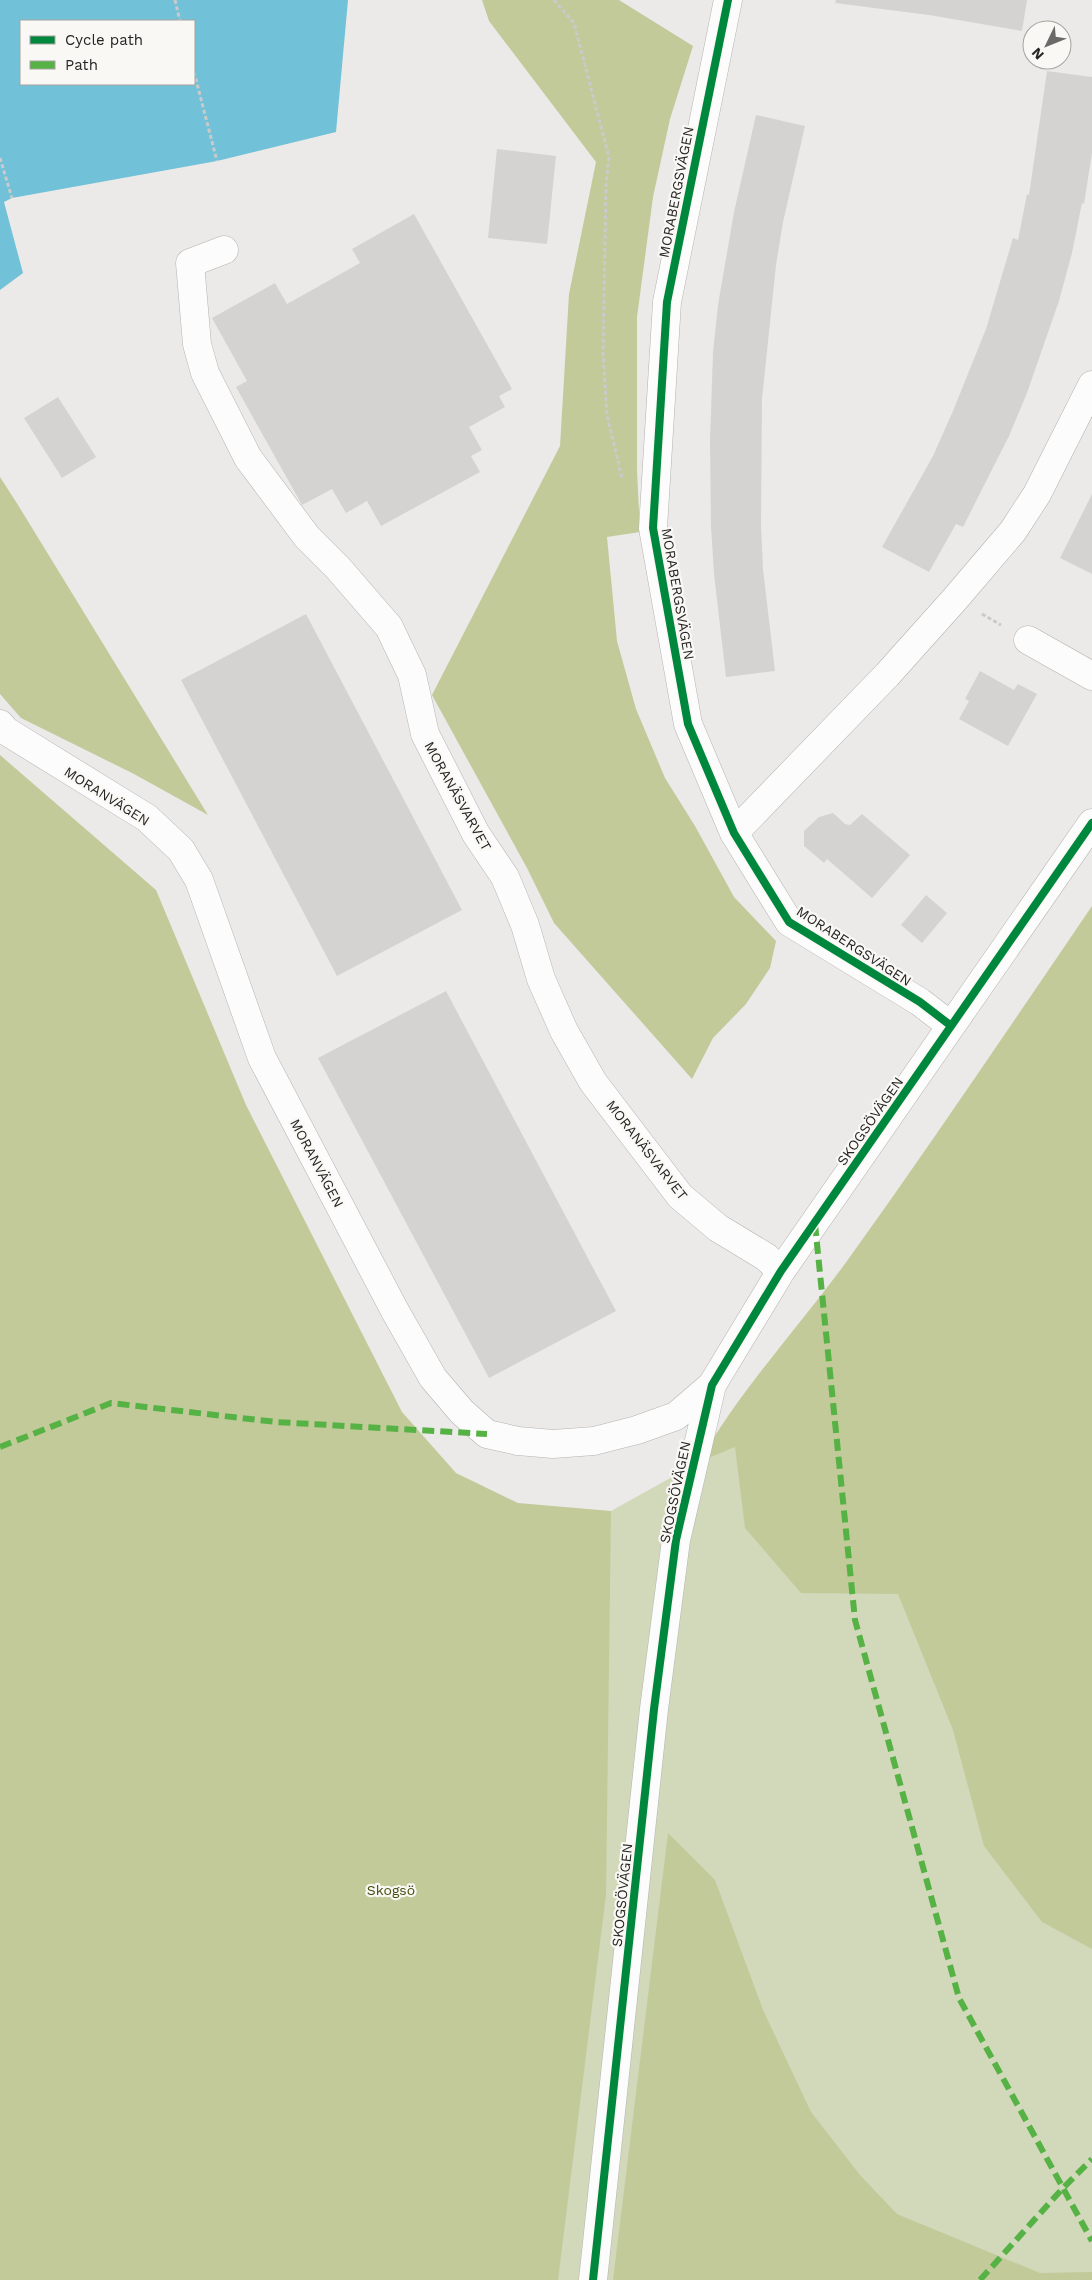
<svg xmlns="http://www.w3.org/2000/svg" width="1092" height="2280" viewBox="0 0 1092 2280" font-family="'Work Sans',sans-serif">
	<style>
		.green { fill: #d2d8ba }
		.forest { fill: #c2ca9a }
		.water { fill: #71c1d9; fill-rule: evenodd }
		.building { fill: #d5d3d2 }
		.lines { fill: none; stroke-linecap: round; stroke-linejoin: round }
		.minor-casing { stroke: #b4b3b2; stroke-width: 29 }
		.path { stroke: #cacaca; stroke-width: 3; stroke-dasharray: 4 2.5; stroke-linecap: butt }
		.minor { stroke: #fcfcfc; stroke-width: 28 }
		.quiet { stroke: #56b245; stroke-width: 6; stroke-dasharray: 12 6; stroke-linecap: butt }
		.cycleway-casing { stroke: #faf8f4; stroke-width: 11 }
		.cycleway { stroke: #00873e; stroke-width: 8 }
		.labels { text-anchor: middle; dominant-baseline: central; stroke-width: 4.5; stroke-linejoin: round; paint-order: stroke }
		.street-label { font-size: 14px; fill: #262524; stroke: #faf8f4 }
		.park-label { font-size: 14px; fill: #444f10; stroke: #faf8f4 }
	</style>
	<rect width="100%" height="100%" fill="#eceae8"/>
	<!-- green -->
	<path class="green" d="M0 802 396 1459 506 1516 611 1511 699 1462 735 1446 1092 1474V2280H0Z"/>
	<!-- forest -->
	<path class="forest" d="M482 0H619L693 46 670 119 653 197 637 317V470L640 532 607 537 617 641 636 709 665 778 695 826 734 897 776 941 770 968 746 1004 713 1038 692 1079 554 923 527 868 432 695 560 446 569 294 596 162 489 21Z
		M0 477 18 505 208 815 134 774 21 718 0 694Z
		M0 755 156 890 246 1105 402 1412 456 1473 518 1503 611 1511 606 1895 558 2280H0Z
		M1092 906V1949L1042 1922 984 1846 953 1730 898 1594 801 1593 745 1528 735 1447 699 1462C740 1390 798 1328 847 1261 931 1144 1011 1025 1092 906Z
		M668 1833 715 1880 763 2010 811 2112 860 2175 897 2214 1040 2273 1092 2272V2280H613Z"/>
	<!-- water -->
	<path class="water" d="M0 0H348L336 132 217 161 12 198 4 202 23 273 0 290ZM21 21H194V84H21Z"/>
	<!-- building -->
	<path class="building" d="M836 0H1027L1022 31 929 15 835 3Z
		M1047 71 1092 77V153L1084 204 1082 203 1072 253 1059 301 1027 393 1009 436 963 527 956 524 929 572 882 547 933 456 953 411 986 329 1013 238 1018 240 1027 194 1029 195Z
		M756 115 805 126 783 222 776 265 762 399 761 525 763 569 775 671 726 677 714 574 711 527 710 441 713 352 718 305 734 212Z
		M497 149 556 156 547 244 488 238Z
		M414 214 512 389 499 396 505 407 469 427 482 450 471 456 480 472 381 526 367 501 346 513 332 489 302 505 236 387 247 381 212 318 275 283 287 304 360 263 352 249Z
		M58 397 96 457 62 478 24 418Z
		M1092 494V574L1060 558Z
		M306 614 462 910 337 976 181 680Z
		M980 671 1014 690 1018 684 1037 694 1008 746 959 719 969 701 965 699Z
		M833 813 845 824 850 825 862 814 910 855 872 898 827 859 824 863 804 846V831L819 817Z
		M926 895 947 913 922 943 901 925Z
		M446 991 616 1311 489 1378 318 1058Z"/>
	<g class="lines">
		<!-- minor casing -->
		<g class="minor-casing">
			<path id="minor" d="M728 0 667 302 653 528 688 724 734 833 789 922 920 1002 950 1025
				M224 250 190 263 197 344 205 373 248 458 307 537 338 568 389 627 412 675 425 734 476 834 505 877 525 925 541 979 564 1031 593 1082 680 1196 718 1228 766 1257 781 1271
				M1028 640 1092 676
				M0 724 6 731 147 818 181 850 199 880 262 1058 395 1311 433 1378 462 1412 487 1434 518 1441 553 1444 594 1441 637 1430 676 1416 712 1385
				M734 833 887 675 955 599 1013 531 1037 494 1092 385
				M593 2280 654 1709 676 1540 712 1385 781 1271 1092 823"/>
		</g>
		<!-- path -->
		<path class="path" d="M175 0 180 21
			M554 0 574 23 609 157 606 185 603 352 607 415 622 478
			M194 72 217 161
			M0 158 12 198
			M982 614 1001 625"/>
		<!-- minor -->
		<use href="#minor" class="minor"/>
		<!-- quiet -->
		<path class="quiet" d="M815 1224 855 1620 959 1998 1092 2241
			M0 1447 111 1403 276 1422 487 1434
			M980 2280 1063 2188 1092 2159"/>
		<!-- cycleway casing -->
		<g class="cycleway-casing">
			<path id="cycleway" d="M728 0 667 302 653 528 688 724 734 833 789 922 920 1002 950 1025
				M593 2280 654 1709 676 1540 712 1385 781 1271 1092 823"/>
		</g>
		<!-- cycleway -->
		<use href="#cycleway" class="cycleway"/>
	</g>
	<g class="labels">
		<!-- street labels -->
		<g class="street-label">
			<text transform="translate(676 192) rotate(-79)">MORABERGSVÄGEN</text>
			<text transform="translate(678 594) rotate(80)">MORABERGSVÄGEN</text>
			<text transform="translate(107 796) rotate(32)">MORANVÄGEN</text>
			<text transform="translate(458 796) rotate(61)">MORANÄSVARVET</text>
			<text transform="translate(854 946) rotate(33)">MORABERGSVÄGEN</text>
			<text transform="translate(870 1121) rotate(-55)">SKOGSÖVÄGEN</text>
			<text transform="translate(647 1150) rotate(52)">MORANÄSVARVET</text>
			<text transform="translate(317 1163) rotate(62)">MORANVÄGEN</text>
			<text transform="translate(675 1492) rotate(-78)">SKOGSÖVÄGEN</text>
			<text transform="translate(622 1895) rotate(-84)">SKOGSÖVÄGEN</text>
		</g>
		<!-- park labels -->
		<g class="park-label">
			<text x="391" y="1890">Skogsö</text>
		</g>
	</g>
	<!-- legend -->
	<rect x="20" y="20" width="175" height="65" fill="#faf8f4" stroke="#a5a4a1"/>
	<rect x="30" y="36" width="25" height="8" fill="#00873e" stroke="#a5a4a1"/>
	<text x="65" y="45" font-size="15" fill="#262524">Cycle path</text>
	<rect x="30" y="61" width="25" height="8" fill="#56b245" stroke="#a5a4a1"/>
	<text x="65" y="70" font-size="15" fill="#262524">Path</text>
	<!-- north arrow -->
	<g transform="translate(1047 45) rotate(227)"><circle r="24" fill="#faf8f4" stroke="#a5a4a1"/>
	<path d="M0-4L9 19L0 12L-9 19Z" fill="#6b6a69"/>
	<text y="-8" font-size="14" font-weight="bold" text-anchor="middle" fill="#262524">N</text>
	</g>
</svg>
